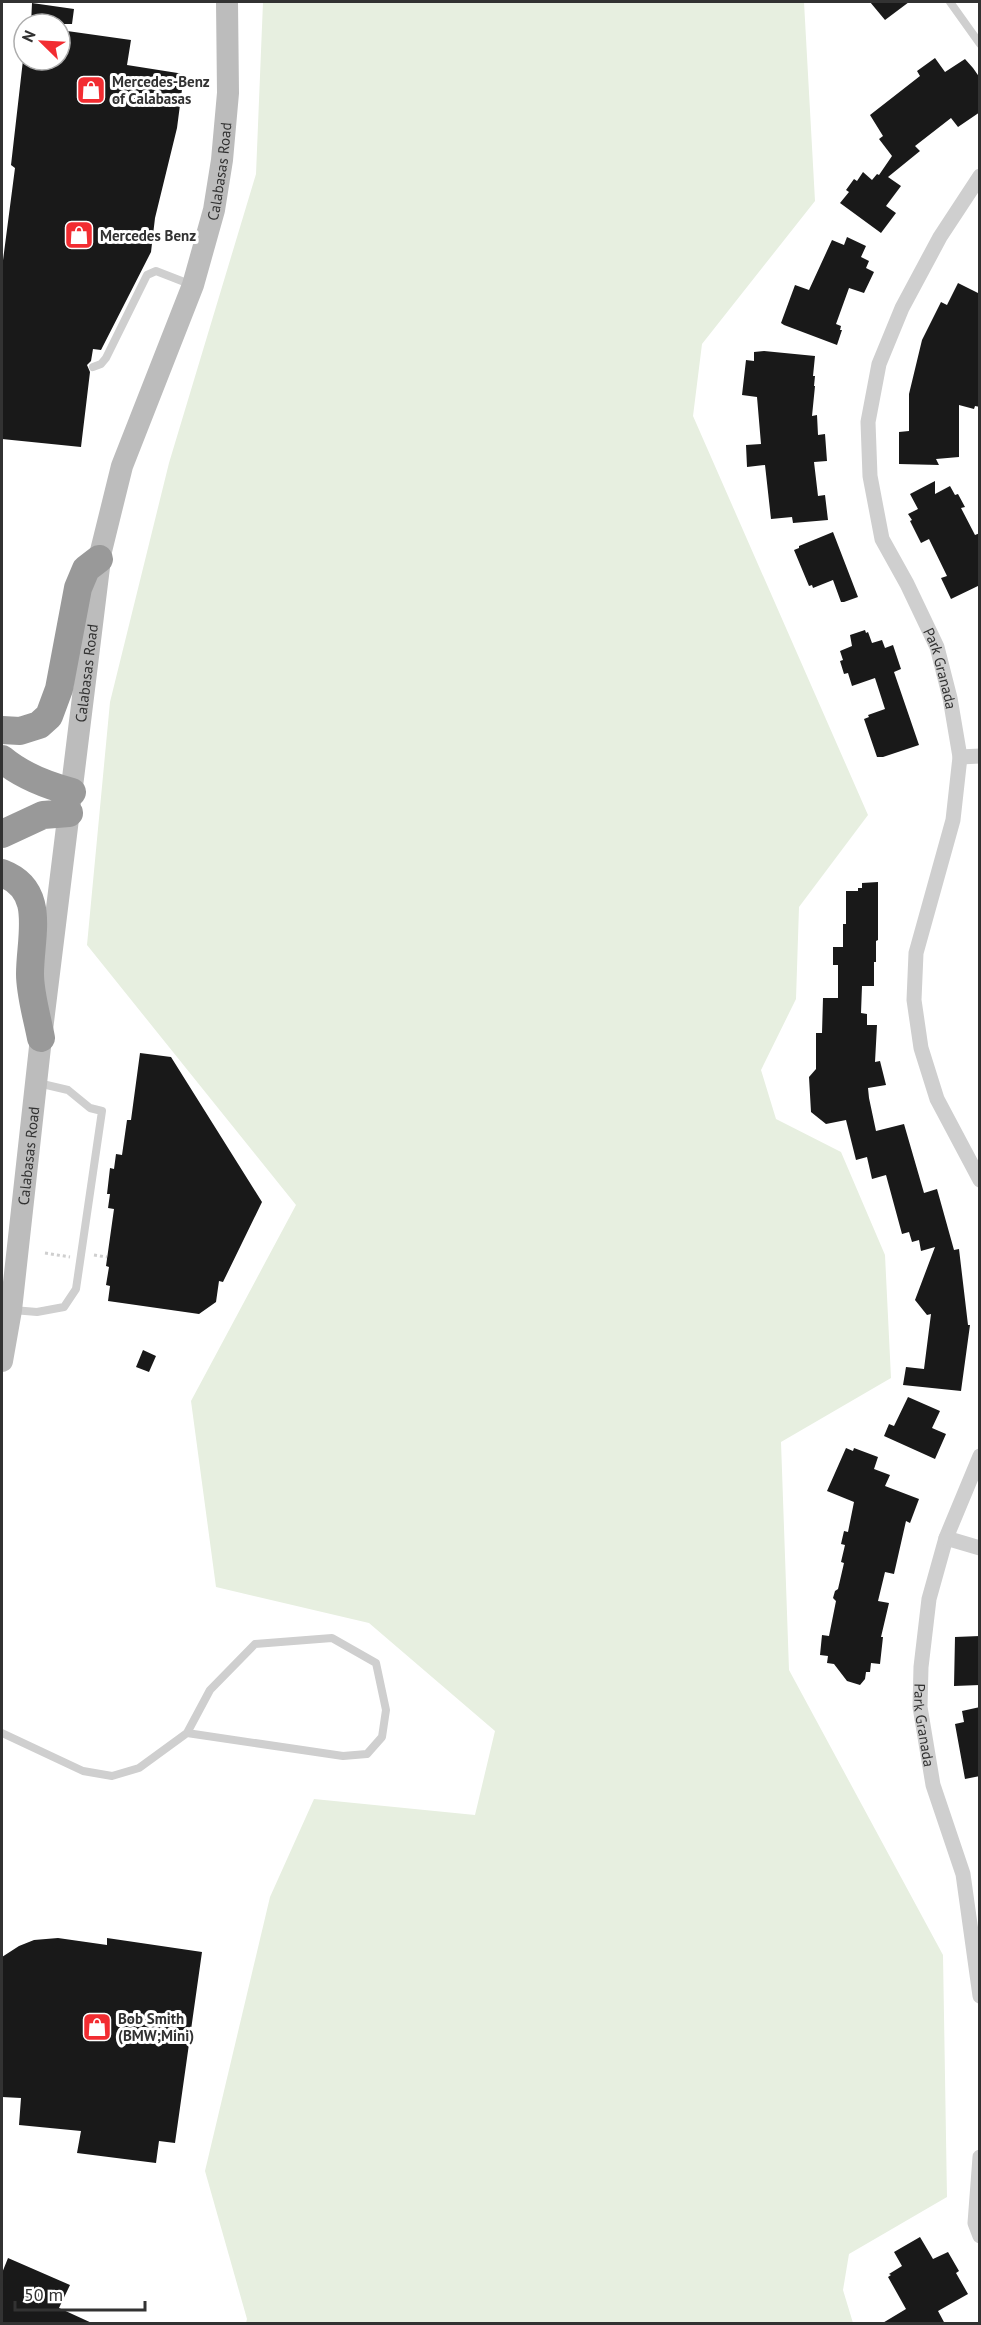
<svg xmlns="http://www.w3.org/2000/svg" width="981" height="2325" viewBox="0 0 981 2325" font-family="'PT Sans',sans-serif">
	<style>
		.green { fill: #e7efe0 }
		.building { fill: #191919 }
		.lines { fill: none; stroke-linecap: round; stroke-linejoin: round }
		.path { stroke: #cfcfcf; stroke-width: 3; stroke-dasharray: 3 3; stroke-linecap: butt }
		.service { stroke: #cfcfcf; stroke-width: 8 }
		.minor { stroke: #cfcfcf; stroke-width: 15 }
		.secondary { stroke: #bcbcbc; stroke-width: 22 }
		.motorway { stroke: #999; stroke-width: 28 }
		.labels { text-anchor: middle; dominant-baseline: central; stroke-width: 6; stroke-linejoin: round; paint-order: stroke }
		.poi-label { font-size: 15px; font-weight: bold; fill: #323232; stroke: #fff; text-anchor: start }
		.street-label { font-size: 15px; fill: #323232; stroke: #fff }
	</style>
	<rect width="100%" height="100%" fill="#fff"/>
	<!-- green -->
	<path class="green" d="M263 2H804L815 201 702 344 693 416 868 815 799 907 796 999 761 1070 776 1119 841 1152 885 1255 891 1378 781 1442 789 1670 943 1955 947 2197 849 2254 843 2290 853 2323H246L247 2319 205 2171 270 1897 314 1799 475 1815 495 1731 369 1623 216 1587 191 1401 296 1205 87 945 110 702 169 463 256 174Z"/>
	<!-- building -->
	<path class="building" d="M870 2H909L885 20Z
		M32 3 74 9 72 24H31Z
		M60 30 131 40 127 65 184 74 177 128 155 218 151 252 101 350 93 349 91 361 87 365 90 372 81 447 2 439V268L15 168 11 165 23 60H60Z
		M935 58 945 72 965 59 973 68 980 78V112L958 127 951 118 915 146 920 151 888 177 901 186 886 206 896 213 881 233 840 203 849 192 846 190 854 179 857 181 863 172 872 180 877 174 879 175 892 156 879 139 883 136 870 115 920 76 917 71Z
		M847 237 866 246 861 257 869 261 866 268 874 272 864 293 849 288 836 324 841 326 840 330H842L837 345 784 325 781 323 795 285 809 290 832 240 844 245Z
		M958 283 980 294V407L975 406 974 409 959 405V457L936 459 939 465 899 464V432L909 431V394L922 340 941 302 947 305Z
		M764 351 815 356 813 376H815L814 386H815L812 416 817 415 818 435 825 434 827 461 814 462 818 496 825 495 828 520 793 523 792 517 771 519 765 465 747 467 746 445 761 444 757 397 742 395 746 360 754 361V352Z
		M935 481V494L950 486 955 495 958 494 965 507 961 508 975 535 980 533V585L951 599 941 578 947 576 929 539 921 543 910 521 912 520 908 514 918 509 910 494Z
		M833 532 858 597 844 602H841L833 580 813 588 812 585 809 586 794 550 799 548V546Z
		M865 630 866 633 868 632 872 643 882 640 885 648 893 645 901 669 894 672 919 745 883 757H877L864 719 869 717 868 715 885 709 875 678 852 686 848 673 844 674 840 661 843 660 840 651 852 646 850 635Z
		M878 882V940L876 941V962H874V986H862L861 1013 867 1014V1025H877L875 1062 880 1061 886 1085 868 1088 869 1098 876 1131 904 1124 924 1193 937 1189 954 1250 959 1249 968 1325H970L961 1391 903 1385 906 1367 924 1369 931 1314 927 1315 915 1300 935 1247 921 1251 919 1240 912 1242 909 1232 902 1234 886 1175 872 1179 867 1157 856 1160 846 1120 826 1124 811 1112 809 1077 816 1069V1033H822L823 998H838V965H833V947H843V924H846V891H858V888H862V883Z
		M140 1053 171 1057 262 1202 223 1282 219 1281 216 1302 199 1314 108 1301 110 1286 106 1285 109 1267 106 1266 114 1209 108 1208 110 1194H107L110 1168 114 1169 116 1154 122 1155 127 1120H131Z
		M143 1350 156 1356 149 1372 136 1367Z
		M908 1397 940 1411 932 1428 946 1434 935 1459 884 1436 889 1424 894 1426Z
		M846 1448 853 1451 854 1448 878 1457 874 1469 890 1475 885 1486 919 1499 910 1523 906 1521 894 1574 885 1572 878 1601 889 1603 881 1637H883L880 1664 871 1663 870 1672H866L865 1679 860 1685 847 1681 834 1664 827 1663 828 1656 820 1655 822 1635 829 1636 836 1601 833 1598 835 1591 838 1589 844 1563 841 1562 845 1545 841 1544 844 1531 848 1532 854 1502 827 1491Z
		M980 1636V1685L954 1686 955 1637Z
		M980 1707V1776L965 1779 955 1724 964 1722 962 1711Z
		M58 1938 107 1945V1938L202 1952 175 2143 159 2141 156 2163 77 2153 81 2131 19 2125 21 2098 2 2097V1957L19 1946 34 1940Z
		M920 2237 933 2259 948 2252 959 2271 956 2273 968 2294 938 2311 945 2324H881L906 2309 888 2277 891 2275 889 2274 902 2266 894 2252Z
		M8 2258 70 2285 59 2308 94 2324H2V2273Z"/>
	<g class="lines">
		<!-- path -->
		<path class="path" d="M45 1253 70 1257
			M94 1255 107 1257"/>
		<!-- service -->
		<path class="service" d="M950 2 980 44
			M93 367 101 364 106 358 147 275 156 271 192 285
			M13 1310 37 1312 64 1307 76 1289 102 1111 90 1108 68 1090 38 1083
			M2 1733 83 1771 112 1776 139 1768 187 1733 210 1690 255 1644 332 1638 376 1663 386 1710 382 1737 367 1754 343 1756 187 1733"/>
		<!-- minor -->
		<g class="minor">
			<path id="s1" d="M980 176 940 237 902 308 879 364 868 422 870 476 882 539 907 584 937 647 950 698 960 757 953 820 916 953 914 1000 921 1048 937 1099 980 1180"/>
			<path d="M960 757 980 756"/>
			<path id="s2" d="M980 1456 946 1538 929 1599 921 1667 920 1707 933 1785 963 1874 980 1996"/>
			<path d="M946 1538 980 1548"/>
			<path d="M980 2157 975 2223 980 2236"/>
		</g>
		<!-- secondary -->
		<path class="secondary" id="s3" d="M2 1361 11 1310 41 1038 101 551 122 466 193 285 214 210 222 160 228 93 227 2"/>
		<!-- motorway -->
		<path class="motorway" d="M2 730 20 731 39 725 49 716 59 689 78 588 86 569 99 559
			M2 759C22 776 46 785 72 792
			M2 834 43 815 69 813
			M2 873C47 890 30 936 30 974 30 994 37 1017 41 1038"/>
	</g>
	<!-- icons -->
	<defs>
		<g id="shop-square" transform="scale(1.5)"><rect x="-9" y="-9" width="18" height="18" rx="4" fill="#f22c31" stroke="#fff"/><path d="M-5-2.5h2.3a2.7 3.5 0 0 1 5.4 0H5L5.5 6h-11ZM-1.5-2.5h3a1.5 2.3 0 0 0-3 0Z" fill="#fff"/></g>
	</defs>
	<g fill-rule="evenodd">
		<use href="#shop-square" x="91" y="90"/>
		<use href="#shop-square" x="79" y="235"/>
		<use href="#shop-square" x="97" y="2027"/>
	</g>
	<g class="labels">
		<!-- poi labels -->
		<g class="poi-label">
			<text x="112" y="81">Mercedes-Benz<tspan x="112" dy="17">of Calabasas</tspan></text>
			<text x="100" y="235">Mercedes Benz</text>
			<text x="118" y="2018">Bob Smith<tspan x="118" dy="17">(BMW;Mini)</tspan></text>
		</g>
		<!-- street labels -->
		<g class="street-label">
			<text stroke="none"><textPath href="#s3" startOffset="1215">Calabasas Road</textPath></text>
			<text stroke="none"><textPath href="#s1" startOffset="534">Park Granada</textPath></text>
			<text stroke="none"><textPath href="#s3" startOffset="693">Calabasas Road</textPath></text>
			<text stroke="none"><textPath href="#s3" startOffset="207">Calabasas Road</textPath></text>
			<text stroke="none"><textPath href="#s2" startOffset="279">Park Granada</textPath></text>
		</g>
	</g>
	<!-- border -->
	<rect width="981" height="2325" fill="none" stroke="#323232" stroke-width="6"/>
	<!-- north arrow -->
	<g transform="translate(42 42) rotate(294)"><circle r="28" fill="#ffffff" stroke="#adadad" stroke-width="1.5"/>
	<path d="M0-4.5L10 22L0 15L-10 22Z" fill="#f22c31"/>
	<text y="-9" font-size="16" font-weight="bold" text-anchor="middle" fill="#323232">N</text>
	</g>
	<!-- scale -->
	<path d="M15 2301v9h130v-9" fill="none" stroke="#323232" stroke-width="3"/>
	<text x="24" y="2301" font-size="18" fill="#323232" stroke="#ffffff" stroke-width="4.5" paint-order="stroke">50 m</text>
</svg>
